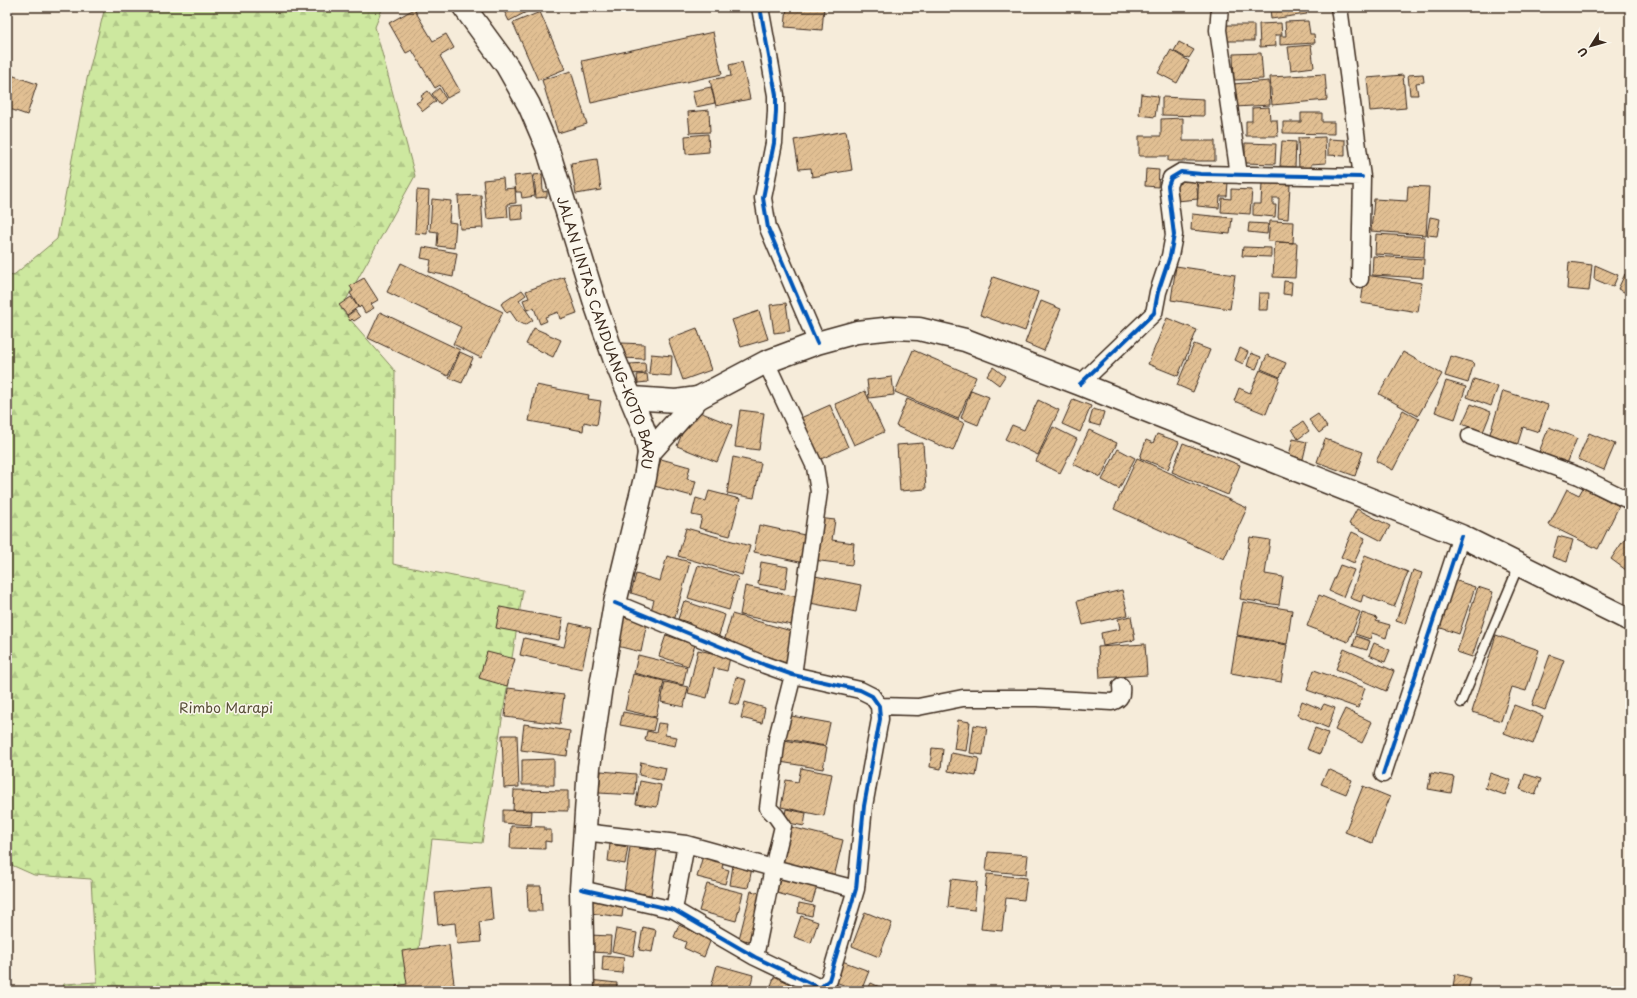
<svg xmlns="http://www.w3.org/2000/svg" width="1637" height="998" viewBox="0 0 1637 998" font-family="'Playpen Sans',sans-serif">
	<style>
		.forest { fill: url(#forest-firs); stroke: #84895e }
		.building { fill: url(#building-hatch); stroke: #3b2a1e }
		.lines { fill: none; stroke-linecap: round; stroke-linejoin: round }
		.lane-casing { stroke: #3b2a1e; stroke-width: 11 }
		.street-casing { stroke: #3b2a1e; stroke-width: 19 }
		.secondary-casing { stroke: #3b2a1e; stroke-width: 25 }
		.lane { stroke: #fbf7ec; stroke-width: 8 }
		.street { stroke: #fbf7ec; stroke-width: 16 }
		.secondary { stroke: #fbf7ec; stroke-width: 22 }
		.cycleway-casing { stroke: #fbf7ec; stroke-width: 6 }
		.cycleway { stroke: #0057b8; stroke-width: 4 }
		.labels { text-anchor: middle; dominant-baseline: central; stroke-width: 3; stroke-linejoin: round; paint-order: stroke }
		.street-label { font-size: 14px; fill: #3b2a1e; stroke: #fbf7ec }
		.park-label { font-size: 14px; fill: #585038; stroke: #fbf7ec }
	</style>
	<defs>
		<pattern id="forest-firs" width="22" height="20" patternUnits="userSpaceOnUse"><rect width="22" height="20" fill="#cde89f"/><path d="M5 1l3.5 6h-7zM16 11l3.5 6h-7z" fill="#b1c788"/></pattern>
		<pattern id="building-hatch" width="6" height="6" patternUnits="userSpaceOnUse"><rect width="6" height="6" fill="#e1bf93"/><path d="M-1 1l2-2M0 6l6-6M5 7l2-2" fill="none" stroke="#c2a47e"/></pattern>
	</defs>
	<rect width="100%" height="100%" fill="#f6ecda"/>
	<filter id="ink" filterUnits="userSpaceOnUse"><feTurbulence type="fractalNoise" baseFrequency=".025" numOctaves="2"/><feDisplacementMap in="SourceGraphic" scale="8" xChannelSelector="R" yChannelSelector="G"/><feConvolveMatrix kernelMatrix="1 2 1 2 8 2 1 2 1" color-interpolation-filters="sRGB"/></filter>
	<g filter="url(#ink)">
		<!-- forest -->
		<path class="forest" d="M105 7H383L375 27 415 176 341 309 395 371 393 564 523 590 482 843 432 839 414 991H61L64 984 97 982 91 879 34 875 7 863V277L15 274 57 239 87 79Z"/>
		<!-- building -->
		<path class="building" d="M502 7H533L534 8 509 21Z
			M787 7H824L822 30 785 27Z
			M1270 7H1306L1307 14 1271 19Z
			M414 9 433 41 446 34 454 48 440 56 460 91 447 98 440 85 435 88 412 50 406 53 389 23Z
			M540 12 565 69 538 80 513 23Z
			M1308 21 1310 34H1314L1315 43 1280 45V36H1286L1285 22Z
			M1281 23 1282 35H1275L1276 46 1260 47 1259 24Z
			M1226 25H1254V41H1226Z
			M713 32 722 74 591 103 582 61Z
			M1179 42 1194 50 1189 58 1187 57 1186 58 1174 51Z
			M1311 45 1314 67 1291 70 1288 47Z
			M1171 50 1189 61 1177 83 1158 73Z
			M1261 53 1263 79 1234 80 1233 54Z
			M742 62 750 99 716 106 710 80 731 76 729 65Z
			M571 71 587 124 558 133 542 80Z
			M8 74 37 84 27 115 7 108Z
			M1325 74 1327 100 1272 105 1270 77Z
			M1423 74 1424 82 1416 83 1418 95H1410L1408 75Z
			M1403 75 1406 108 1370 111 1367 78Z
			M1269 81 1270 105 1235 107 1233 84Z
			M711 87 715 103 696 107 692 91Z
			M439 88 446 99 440 104 432 94Z
			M428 91 436 101 423 111 416 103 423 99 421 96Z
			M1141 94 1158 96 1155 117 1139 115Z
			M1162 97 1204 99V116L1162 115Z
			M1269 107 1270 120H1277L1278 136H1246V121H1252V108Z
			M709 110 710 132 690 133 688 112Z
			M1301 113H1322V122H1334V134L1283 133V122H1301Z
			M1183 118V141H1215V161H1168V156H1139V136H1161V119Z
			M846 131 852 170 812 177 811 168 799 169 794 140Z
			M708 134 709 152 686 154 685 136Z
			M1325 137 1326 163 1311 164V171H1299L1298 138Z
			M1328 139 1345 140V156L1328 155Z
			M1282 141 1296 142 1295 167 1280 166Z
			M1245 143 1276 144 1275 164 1245 163Z
			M597 159 601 190 576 194 571 163Z
			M1146 169 1159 170 1158 187 1145 186Z
			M532 174 535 196 522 198 521 192H516L514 176Z
			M542 174 543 192 547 191V197L536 198 534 175Z
			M503 178 504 189 515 188 516 203 507 204 508 217 487 219 483 180Z
			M1196 178 1198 199 1177 201 1175 180Z
			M1199 178 1228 182 1227 196H1220L1219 208 1197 206Z
			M1262 183 1290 185 1288 219 1278 218 1279 198H1273V205H1276L1275 217 1253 215V204H1261Z
			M1408 186 1429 187 1426 235 1371 231 1374 199 1407 201Z
			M1231 189 1252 190 1250 214 1221 212 1222 198 1231 199Z
			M417 190 429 191 427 234 415 233Z
			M481 195 483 228 460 229 458 196Z
			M432 199 451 201 449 222 456 223 454 248 437 246 438 232 430 231Z
			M522 205 523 219 511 220 510 206Z
			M1192 214 1232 218 1230 234 1191 230Z
			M1430 217 1440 219 1437 236 1427 235Z
			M1270 221 1294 222 1293 243 1268 241Z
			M1249 223 1268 224 1267 234 1248 232Z
			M1376 234 1425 237 1424 257 1375 254Z
			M1275 242 1297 243 1295 278 1273 277Z
			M423 247 457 253 453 277 429 272 431 260 421 258Z
			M1243 247 1271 248V257L1242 256Z
			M1373 256 1424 259 1423 278 1372 275Z
			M1569 262 1592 265 1589 291 1567 289Z
			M401 263 503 312 481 358 453 344 461 327 387 292Z
			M1595 265 1618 275 1613 287 1594 279Z
			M1176 266 1235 275 1230 309 1171 300Z
			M1625 274 1630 276V295L1618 289Z
			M1365 275 1422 283 1418 312 1361 303Z
			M564 277 577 313 560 319 558 312 545 317 547 321 540 324 534 308 527 310 523 300 529 298 526 291Z
			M993 277 1038 292 1025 331 980 315Z
			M364 278 378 300 371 304 374 308 365 313 361 306 359 308 350 293 353 291 350 286Z
			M1284 281 1292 282 1291 295 1283 294Z
			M522 290 526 295 519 300 533 320 525 325 517 321 510 311 507 313 501 304Z
			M1259 293H1269L1268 310H1258Z
			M351 297 358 307 347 315 339 305Z
			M1041 301 1061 309 1044 351 1025 343Z
			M786 303 790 331 774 333 770 305Z
			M355 310 360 317 354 321 352 319 350 321 347 316Z
			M759 311 768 339 741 347 732 320Z
			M380 312 460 350 448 376 368 338Z
			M1167 318 1197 330 1178 376 1148 364Z
			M534 328 561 340 553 357 526 344Z
			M697 328 711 370 683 380 668 339Z
			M622 343 644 344V359L622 358Z
			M1194 344 1210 350 1193 392 1177 385Z
			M1240 348 1248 352 1243 364 1235 360Z
			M913 350 976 377 958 419 895 392Z
			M460 352 473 358 462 383 449 378Z
			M1403 352 1442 374 1418 416 1379 394Z
			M1251 353 1261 357 1256 369 1247 366Z
			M651 354 672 356 671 376 649 374Z
			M1267 355 1286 363 1280 377 1261 369Z
			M1451 356 1474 363 1468 383 1445 376Z
			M645 363 646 373 630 374V364Z
			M993 367 1005 376 999 385 987 376Z
			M1260 370 1280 378 1266 414 1234 401 1239 388 1250 393Z
			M647 374 648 382 638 383 637 375Z
			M892 377 894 395 869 398 867 380Z
			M1474 379 1498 387 1491 406 1467 397Z
			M1446 381 1466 387 1455 419 1435 412Z
			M536 385 589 395 588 399 601 401 597 425 584 422 583 431 529 421Z
			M971 390 989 397 978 425 961 418Z
			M865 391 884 432 854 445 835 404Z
			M1503 391 1548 405 1539 432 1523 427 1516 449 1488 440Z
			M907 399 964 423 953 451 896 426Z
			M1073 399 1091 406 1080 432 1062 424Z
			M1038 400 1059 410 1038 455 1005 439 1012 425 1024 430Z
			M1471 404 1491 412 1483 432 1462 424Z
			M830 405 848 447 814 462 796 420Z
			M692 409 732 425 717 462 677 446Z
			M1093 409 1104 412 1100 426 1089 423Z
			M740 410 764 413 759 450 735 447Z
			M1403 410 1419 419 1393 470 1376 461Z
			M1318 414 1327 427 1319 433 1309 420Z
			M1303 422 1309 431 1298 439 1292 429Z
			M1053 427 1077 439 1060 473 1036 461Z
			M1549 427 1577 438 1567 464 1539 452Z
			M1089 430 1117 443 1101 477 1073 464Z
			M1589 433 1615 444 1604 470 1578 459Z
			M1157 434 1179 442 1168 469 1140 458 1146 440 1153 443Z
			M1293 439 1307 442 1303 459 1289 455Z
			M1325 439 1363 452 1355 476 1317 462Z
			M923 443 926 489 900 491 897 445Z
			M1183 443 1240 465 1228 495 1172 472Z
			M1118 449 1135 458 1119 489 1102 480Z
			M733 457 761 463 754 498 727 493Z
			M1137 458 1247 508 1224 559 1114 509Z
			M661 459 690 467 687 479 696 481 692 496 654 486Z
			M1583 488 1619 506 1598 549 1549 525 1567 489 1579 495Z
			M709 491 740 499 730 536 699 528 702 517 692 515 696 498 706 501Z
			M1357 509 1390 526 1382 541 1349 524Z
			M818 518 835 520 832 540 854 543 852 565 813 560Z
			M759 525 809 536 804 563 754 552Z
			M686 528 750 546 742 575 678 556Z
			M1630 531V573L1611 559Z
			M1352 532 1365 538 1354 563 1341 557Z
			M1558 536 1573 540 1567 562 1552 557Z
			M1250 537 1270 540 1265 574 1283 577 1279 605 1240 599Z
			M1365 555 1408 572 1394 607 1363 595 1361 602 1350 598Z
			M667 556 690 562 674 621 650 614 654 600 631 593 636 574 660 581Z
			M761 562 788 567 785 589 758 584Z
			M698 565 738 577 729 610 688 598Z
			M1340 565 1354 570 1343 597 1329 591Z
			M1413 570 1422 573 1405 624 1396 621Z
			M815 576 861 585 856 612 810 603Z
			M1454 580 1475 587 1459 634 1438 627Z
			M745 586 798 597 792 625 740 615Z
			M1478 587 1493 592 1472 657 1457 652Z
			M1122 590 1128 615 1083 625 1077 601Z
			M1319 595 1360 612 1348 642 1307 626Z
			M684 601 725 615 717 642 687 632 690 623 678 619Z
			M1243 602 1292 610 1287 644 1237 635Z
			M500 607 563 619 559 640 496 628Z
			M1362 613 1377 618 1376 621 1390 625 1386 638 1372 633 1370 639 1355 634Z
			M732 614 798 633 789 664 723 645Z
			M619 616 647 622 641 652 613 645Z
			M1131 616 1135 640 1103 646 1101 633 1120 629 1118 619Z
			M570 623 591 628 582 669 520 655 524 638 564 647Z
			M666 635 695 645 688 666 659 656Z
			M1496 635 1539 650 1526 691 1512 687 1501 721 1472 712Z
			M1237 636 1287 645 1281 682 1231 673Z
			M1356 636 1370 641 1367 650 1353 646Z
			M1374 643 1390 650 1385 662 1369 655Z
			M1145 644 1147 675 1100 678 1098 647Z
			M1344 649 1394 671 1386 691 1336 669Z
			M698 650 730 657 727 671 714 668 707 698 688 693Z
			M487 652 515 659 507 686 479 678Z
			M638 655 687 667 683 685 634 673Z
			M1550 655 1564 660 1545 710 1532 705Z
			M1314 670 1365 688 1358 708 1307 690Z
			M633 674 664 681 656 717 625 710Z
			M736 677 746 680 739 705 729 703Z
			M665 682 688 687 684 707 661 702Z
			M508 688 564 695 560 724 505 717Z
			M1302 701 1321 709 1324 704 1335 708 1328 728 1297 715Z
			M745 702 765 708 762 723 741 718Z
			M1514 705 1543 716 1533 744 1504 733Z
			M1345 709 1372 722 1362 743 1335 730Z
			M623 712 656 718 653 731 620 725Z
			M786 715 830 723 825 746 781 738Z
			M958 720 970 722 966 751 954 749Z
			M658 723 667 724 665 735 677 737 675 746 645 740 647 731 656 733Z
			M524 724 570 731 567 756 521 750Z
			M974 725 987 727 983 755 970 753Z
			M1315 728 1328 733 1320 754 1307 749Z
			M502 735H517L519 787 504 788Z
			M784 740 827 747 823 769 780 762Z
			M932 748 943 749 941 769 930 767Z
			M951 753 979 758 976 776 948 771Z
			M554 759V785H522V760Z
			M641 762 666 768 663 781 639 775Z
			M801 768 832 774 824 816 781 807 786 780 798 782Z
			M1328 769 1352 780 1346 794 1321 784Z
			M601 771 636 774 635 795 599 793Z
			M1431 773 1454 777 1451 793 1428 789Z
			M1490 773 1511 780 1505 795 1485 788Z
			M1525 774 1541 779 1535 795 1520 789Z
			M640 781 661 785 657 807 636 804Z
			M1363 786 1390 797 1372 843 1345 832Z
			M514 790 568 791V811L513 810Z
			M786 809 806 813 804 826 784 822Z
			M503 810 532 811 531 825 503 823Z
			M511 826 545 827V830H551V842L545 841V849L510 848Z
			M791 827 843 840 834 877 782 864Z
			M610 844 628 847 625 864 608 861Z
			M630 847 657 851 651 895 624 891Z
			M704 852 724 858 722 868 729 870 725 884 697 877Z
			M988 852 1028 855 1026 874 986 871Z
			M733 865 752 868 748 888 730 885Z
			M776 871 818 883 812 903 770 891Z
			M987 874 1027 878 1024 900 1006 898 1002 931 981 929Z
			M951 879 977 882 974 910 948 907Z
			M707 884 743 893 736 921 699 911Z
			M527 886H541L542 911H528Z
			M490 888 493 920 479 922 481 942 457 944 455 923 438 925 435 893Z
			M751 891 765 894 754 942 739 939Z
			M592 897 624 901 622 917 590 913Z
			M799 903 814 906 812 916 798 913Z
			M865 912 892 923 879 957 852 946Z
			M801 916 818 922 811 943 794 937Z
			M679 925 711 939 704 957 684 948 686 942 674 937Z
			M643 927 656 930 652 952 639 950Z
			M616 929 637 933 633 956 612 951Z
			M590 935 611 936 610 953 589 952Z
			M449 945 455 991H397L396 986 407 984 402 951Z
			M603 956 624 958 622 973 602 971Z
			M842 961 869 971 861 991 835 982Z
			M717 965 753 975 750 988 740 985 739 991H710Z
			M1455 974 1471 978 1468 990 1453 987Z
			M775 975 820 991H769Z
			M589 980 617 983 616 991H588Z
			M871 983 888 991H867Z
			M835 984 851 991H832Z"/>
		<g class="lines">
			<!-- lane casing -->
			<g class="lane-casing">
				<path id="lane" d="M1461 703 1519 565"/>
			</g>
			<!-- street casing -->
			<g class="street-casing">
				<path id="street" d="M760 7 776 95V111L774 143 763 198 768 228 817 343
					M1220 7 1218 30 1239 175
					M1339 7 1362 177 1360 279
					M1080 384 1154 313 1158 292 1170 256 1174 235 1168 186 1171 178 1181 172 1201 174 1362 177
					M1470 436 1579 476 1630 501
					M879 706 918 707 963 698H1037L1112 702C1121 699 1122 695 1121 686
					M1383 774 1461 536
					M584 832 686 844 773 868 856 889
					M581 889 674 910 755 957 820 988 829 980 856 889 864 806 880 719 879 706 872 696 860 690 793 675 765 665 615 603
					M674 910 686 844
					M755 957 773 868 783 826 776 816 768 808 777 738 793 675 819 492 815 467 766 362"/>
			</g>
			<!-- secondary casing -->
			<g class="secondary-casing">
				<g id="secondary">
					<path id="s1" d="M464 7 507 66 529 105 547 147 596 306 614 358 640 420 646 436 649 453 645 478 615 603 601 686 589 767 581 889 583 991"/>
					<path d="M632 398 676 401 698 398"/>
					<path d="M649 453 698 398 766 362 817 343 857 332 893 328 919 329 965 340 1080 384 1405 513 1461 536 1630 620"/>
				</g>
			</g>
			<!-- lane -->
			<use href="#lane" class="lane"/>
			<!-- street -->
			<use href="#street" class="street"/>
			<!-- secondary -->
			<use href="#secondary" class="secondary"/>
			<!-- cycleway casing -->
			<g class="cycleway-casing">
				<path id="cycleway" d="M760 7 776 95V111L774 143 763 198 768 228 817 343
					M1080 384 1154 313 1158 292 1170 256 1174 235 1168 186 1171 178 1181 172 1201 174 1362 177
					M1383 774 1461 536
					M581 889 674 910 755 957 820 988 829 980 856 889 864 806 880 719 879 706 872 696 860 690 793 675 765 665 615 603"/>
			</g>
			<!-- cycleway -->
			<use href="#cycleway" class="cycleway"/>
		</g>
	</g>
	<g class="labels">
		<!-- street labels -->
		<g class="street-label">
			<text stroke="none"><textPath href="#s1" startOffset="359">JALAN LINTAS CANDUANG-KOTO BARU</textPath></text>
		</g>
		<!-- park labels -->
		<g class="park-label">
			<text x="226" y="707">Rimbo Marapi</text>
		</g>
	</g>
	<!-- margin -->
	<rect width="1637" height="998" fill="none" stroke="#fbf7ec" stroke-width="24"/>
	<rect x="12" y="12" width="1613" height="974" fill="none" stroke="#3b2a1e" stroke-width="1.5" filter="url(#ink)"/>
	<!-- north arrow -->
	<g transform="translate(1591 46) rotate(233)" stroke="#fbf7ec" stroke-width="3" paint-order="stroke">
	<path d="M0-3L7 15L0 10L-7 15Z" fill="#3b2a1e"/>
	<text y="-6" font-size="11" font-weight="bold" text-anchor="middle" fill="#3b2a1e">U</text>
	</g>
</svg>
